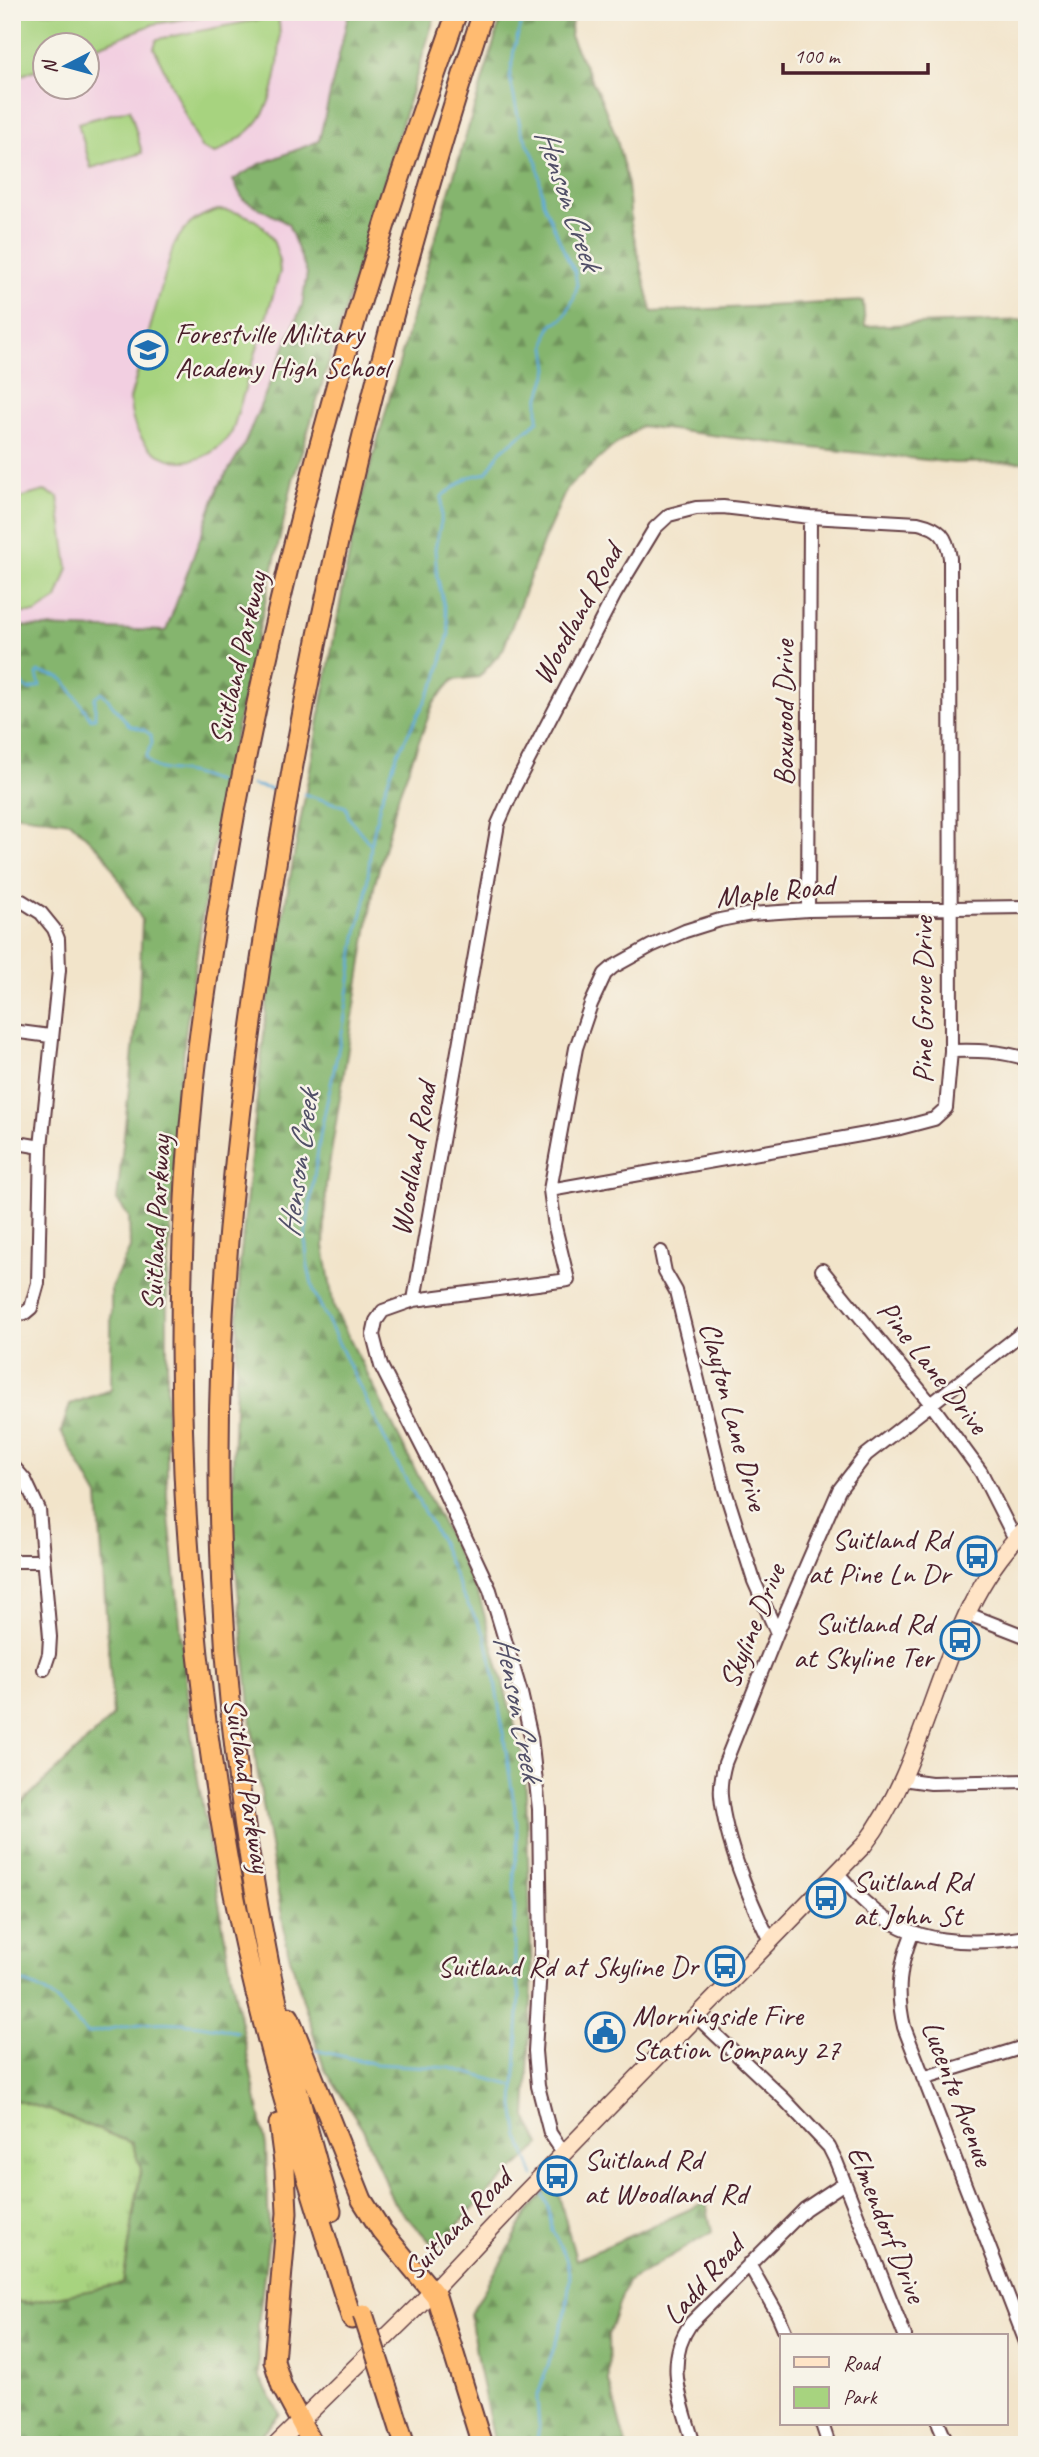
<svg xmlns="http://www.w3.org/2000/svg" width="1039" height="2457" viewBox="0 0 1039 2457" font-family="Caveat,sans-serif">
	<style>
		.built { fill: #f2cfe1 }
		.grass { fill: url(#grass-tufts); stroke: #787955; stroke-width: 2 }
		.forest { fill: url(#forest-firs); stroke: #686a4c; stroke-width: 2 }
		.green { fill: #a7d37f; stroke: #787955; stroke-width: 2 }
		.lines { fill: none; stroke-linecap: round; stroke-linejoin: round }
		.stream { stroke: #61acd9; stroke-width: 2.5 }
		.minor-casing { stroke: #633d43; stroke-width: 16 }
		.secondary-casing { stroke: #633d43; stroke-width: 19 }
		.trunk-casing { stroke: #633d43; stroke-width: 23 }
		.minor { stroke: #fff; stroke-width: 12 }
		.secondary { stroke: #ffe4c6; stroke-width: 16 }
		.trunk { stroke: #ffbb71; stroke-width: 19 }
		.trunk-bridge-casing { stroke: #633d43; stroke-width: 23; stroke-linecap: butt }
		.trunk-bridge { stroke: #ffbb71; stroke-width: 19 }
		.labels { text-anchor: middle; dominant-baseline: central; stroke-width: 5; stroke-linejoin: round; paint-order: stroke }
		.poi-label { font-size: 30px; fill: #4a1f2b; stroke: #f7f3e8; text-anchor: start }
		.street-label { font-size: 30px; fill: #4a1f2b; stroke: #f7f3e8 }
		.water-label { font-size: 32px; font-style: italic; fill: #525068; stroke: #f7f3e8 }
	</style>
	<defs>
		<pattern id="grass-tufts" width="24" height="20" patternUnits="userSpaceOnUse" patternTransform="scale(1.75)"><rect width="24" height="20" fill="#a7d37f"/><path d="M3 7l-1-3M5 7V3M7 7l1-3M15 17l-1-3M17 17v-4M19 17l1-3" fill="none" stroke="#91b56e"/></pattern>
		<pattern id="forest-firs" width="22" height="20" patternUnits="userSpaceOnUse" patternTransform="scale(1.75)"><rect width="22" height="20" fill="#85b56e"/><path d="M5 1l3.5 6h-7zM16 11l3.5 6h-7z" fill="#6f935b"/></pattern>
	</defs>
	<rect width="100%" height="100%" fill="#f7f3e8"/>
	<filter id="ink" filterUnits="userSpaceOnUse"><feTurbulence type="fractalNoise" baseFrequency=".0143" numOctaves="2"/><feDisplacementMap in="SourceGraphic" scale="14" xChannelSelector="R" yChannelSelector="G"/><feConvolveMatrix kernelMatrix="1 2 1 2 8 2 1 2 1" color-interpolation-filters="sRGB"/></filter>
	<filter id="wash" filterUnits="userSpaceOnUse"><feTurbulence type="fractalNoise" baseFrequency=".00686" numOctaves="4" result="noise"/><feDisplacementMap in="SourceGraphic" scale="28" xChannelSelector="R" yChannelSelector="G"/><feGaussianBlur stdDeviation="1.57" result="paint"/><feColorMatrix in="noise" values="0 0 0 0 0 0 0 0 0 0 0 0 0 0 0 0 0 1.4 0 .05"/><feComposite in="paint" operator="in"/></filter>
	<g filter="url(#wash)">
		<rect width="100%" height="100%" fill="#f2e4ca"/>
		<!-- built -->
		<path class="built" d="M227 12H349L319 141 258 165 243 199 288 224 307 273 302 306 244 445 219 486 166 631 12 626V79L45 66 46 88H88V50L154 24Z"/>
		<!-- grass -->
		<path class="grass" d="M12 2094 15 2100 52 2111 132 2143 141 2169 123 2284 27 2303 12 2301Z"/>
		<!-- forest -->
		<path class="forest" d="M349 12H436L293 480 237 727 211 859 185 1035 167 1274V1497L193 1750 232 1980 266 2146 269 2235 258 2325 259 2376 280 2414 252 2445H12V2301L27 2303 123 2284 141 2169 132 2143 52 2111 15 2100 12 2094V1812L113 1716 98 1497 61 1432 70 1404 111 1390V1287L130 1248 129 1217 117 1200 139 995 142 920 105 855 71 822 12 814V626L166 631 219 486 244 445 302 306 307 273 288 224 243 199 233 180 258 165 319 141Z
			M503 12H573L570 36 601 99 616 136 628 185 631 224 652 312 863 301 865 326 1027 320V462L955 463 813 448 641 426 611 448 567 488 543 542 503 650 479 677 453 680 434 702 399 794 374 887 326 1184 324 1246 334 1308 480 1599 525 1763 532 1984 526 2117 540 2145 490 2191 436 2248 393 2202 363 2129 324 2068 288 1951 256 1764 231 1522 240 1262 267 1004 355 522 419 292Z
			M555 2180 576 2260 706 2202 712 2232 627 2282 608 2336 609 2382 626 2445H495L478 2366 470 2314 510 2247 526 2214Z"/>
		<!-- green -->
		<path class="green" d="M12 12H227L154 24 88 50V46H46L45 66 12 79Z
			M278 16C283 43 277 93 261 117 250 134 232 143 215 154L201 148 154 48 157 39Z
			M130 109 142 153 91 168 78 123Z
			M218 210C258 212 278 232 280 272L232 432C196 484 131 462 130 399L173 247C184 226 196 216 218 210Z
			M44 491 58 497 68 568 57 599 35 613H12V500Z"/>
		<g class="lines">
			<!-- stream -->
			<path class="stream" d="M524 12 514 49 510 78 521 130 537 162 543 202 567 258 575 271 577 286 574 298 566 314 561 320 553 323 548 333 546 346 549 369 538 402V421L500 452 486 473 469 477 442 496 441 522 435 549 437 575 447 619 449 633 437 679 397 755 380 803 371 845 366 897 356 937 344 1023 321 1130 305 1238 308 1267 314 1292 396 1462 440 1540 462 1594 485 1635 494 1674 517 1822V1850L514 1876 515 1968 520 1995 514 2106 519 2137 534 2176
				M12 676 29 690 40 686 37 675 38 672 59 677 65 681 91 719 95 717V697L102 692 129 725 144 730 151 735 152 743 146 757C154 774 173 769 188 773 198 775 207 779 217 782
				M252 785 276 790
				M304 794 346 807 349 818 371 845
				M12 1979C49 1987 64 2006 87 2034 145 2020 178 2018 237 2032
				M315 2050 376 2064 451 2068 514 2086
				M536 2445 539 2427 537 2398 566 2312 570 2278 566 2258 552 2230 548 2204 540 2188"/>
		</g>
	</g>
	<g filter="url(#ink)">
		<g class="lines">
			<!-- minor casing -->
			<g class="minor-casing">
				<path id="minor" d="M808 910 810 517
					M12 1031 50 1036
					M951 1051C978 1050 1001 1051 1027 1059
					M12 1142 41 1147
					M661 1252 665 1272 676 1291 725 1490 754 1581 777 1633
					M822 1270 931 1404 981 1472 1015 1539
					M414 1300 498 824 515 786 615 594 655 528 669 515 696 508 723 507 810 517 918 523C940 528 947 536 950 558L951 1051 946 1108 934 1119 900 1128 550 1190
					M12 1315 25 1313 31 1308 38 1283 41 1147 59 970 58 939 54 929 41 913 22 901
					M12 1465 25 1480 39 1510 50 1637 49 1654 44 1669
					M12 1561H43
					M968 1614 1027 1637
					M902 1779 931 1783 1027 1781
					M838 1874C848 1884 857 1896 868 1905 911 1945 971 1946 1027 1937
					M912 1934C899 1966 896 1993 904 2027L1027 2345
					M770 1941C750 1901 725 1840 721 1796 720 1785 722 1774 725 1763L777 1633 839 1490 866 1455 1027 1329
					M697 2017 784 2099 829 2147 836 2161 905 2336
					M923 2078 1027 2046
					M564 2154 550 2133 538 2086 535 2051 541 1951 539 1809 531 1737 521 1693 490 1590 434 1470 381 1366 373 1335 376 1321 383 1311 414 1300 568 1280 555 1227 550 1190 576 1048 591 1004 605 974 613 967 651 946 685 931 720 920 751 914 808 910 1027 907
					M749 2264 778 2315 787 2336
					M822 2424 829 2445
					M939 2424 948 2445
					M694 2445C682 2402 663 2363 691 2323L805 2209 844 2183"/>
			</g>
			<!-- secondary casing -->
			<g class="secondary-casing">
				<path id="secondary" d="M276 2445 419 2305 521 2197 864 1845C935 1754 940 1607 1027 1528"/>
			</g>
			<!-- trunk casing -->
			<g class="trunk-casing">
				<path id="trunk" d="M289 2017 362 2200 381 2230 436 2296 482 2445
					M279 2124 285 2170 287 2213 274 2361 282 2387 313 2445
					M331 2211C258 1970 219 1720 219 1469 218 1233 252 996 293 765 339 510 403 258 483 12
					M352 2319C303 2168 256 2018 228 1862 182 1608 168 1338 194 1082 204 991 219 901 235 812 272 618 321 426 381 237 404 162 431 87 457 12
					M387 2388 405 2445"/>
			</g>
			<!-- minor -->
			<use href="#minor" class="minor"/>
			<!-- secondary -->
			<use href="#secondary" class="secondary"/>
			<!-- trunk -->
			<use href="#trunk" class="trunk"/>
			<!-- trunk-bridge casing -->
			<g class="trunk-bridge-casing">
				<path id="trunk-bridge" d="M363 2314 387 2388"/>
			</g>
			<!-- trunk-bridge -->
			<use href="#trunk-bridge" class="trunk-bridge"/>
		</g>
	</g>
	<!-- icons -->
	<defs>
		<g id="school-ring" transform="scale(2.0125)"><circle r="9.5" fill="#f7f3e8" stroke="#1f6fb2" stroke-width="1.5"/><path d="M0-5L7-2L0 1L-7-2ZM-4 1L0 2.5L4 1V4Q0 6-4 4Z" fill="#1f6fb2"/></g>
		<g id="bus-ring" transform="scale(2.0125)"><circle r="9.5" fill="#f7f3e8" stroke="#1f6fb2" stroke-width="1.5"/><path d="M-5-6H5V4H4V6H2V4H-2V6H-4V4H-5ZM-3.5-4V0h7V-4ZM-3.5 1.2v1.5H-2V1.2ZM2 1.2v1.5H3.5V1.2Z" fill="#1f6fb2"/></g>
		<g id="civic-ring" transform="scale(2.0125)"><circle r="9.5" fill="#f7f3e8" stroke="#1f6fb2" stroke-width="1.5"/><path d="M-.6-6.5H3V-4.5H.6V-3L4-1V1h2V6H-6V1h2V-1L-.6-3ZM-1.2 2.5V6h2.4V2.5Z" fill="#1f6fb2"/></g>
	</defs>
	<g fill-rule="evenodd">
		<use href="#school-ring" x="148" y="350"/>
		<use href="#bus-ring" x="977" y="1556"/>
		<use href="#bus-ring" x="960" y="1640"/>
		<use href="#bus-ring" x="826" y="1898"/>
		<use href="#bus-ring" x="725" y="1966"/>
		<use href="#civic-ring" x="605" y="2032"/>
		<use href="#bus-ring" x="557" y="2176"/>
	</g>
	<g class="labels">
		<!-- poi labels -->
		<g class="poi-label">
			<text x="175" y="333">Forestville Military<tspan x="175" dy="34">Academy High School</tspan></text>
			<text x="950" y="1539" text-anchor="end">Suitland Rd<tspan x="950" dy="34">at Pine Ln Dr</tspan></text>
			<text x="933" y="1623" text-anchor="end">Suitland Rd<tspan x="933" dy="34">at Skyline Ter</tspan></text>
			<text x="853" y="1881">Suitland Rd<tspan x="853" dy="34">at John St</tspan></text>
			<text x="698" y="1966" text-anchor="end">Suitland Rd at Skyline Dr</text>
			<text x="632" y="2015">Morningside Fire<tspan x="632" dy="34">Station Company 27</tspan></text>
			<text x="584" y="2159">Suitland Rd<tspan x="584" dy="34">at Woodland Rd</tspan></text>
		</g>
		<!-- street labels -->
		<g class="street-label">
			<text transform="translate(577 614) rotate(-61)">Woodland Road</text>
			<text transform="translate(238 658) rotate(-77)">Suitland Parkway</text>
			<text transform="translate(783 713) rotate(-90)">Boxwood Drive</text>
			<text transform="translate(775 891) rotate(-6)">Maple Road</text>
			<text transform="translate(922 1000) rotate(-90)">Pine Grove Drive</text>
			<text transform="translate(413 1159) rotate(-80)">Woodland Road</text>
			<text transform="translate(156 1223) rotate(-87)">Suitland Parkway</text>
			<text transform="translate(933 1367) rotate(52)">Pine Lane Drive</text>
			<text transform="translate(734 1416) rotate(75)">Clayton Lane Drive</text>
			<text transform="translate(752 1626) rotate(-68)">Skyline Drive</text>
			<text transform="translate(248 1785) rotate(81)">Suitland Parkway</text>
			<text transform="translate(958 2093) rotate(69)">Lucente Avenue</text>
			<text transform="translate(457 2224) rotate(-46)">Suitland Road</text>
			<text transform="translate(887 2224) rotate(68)">Elmendorf Drive</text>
			<text transform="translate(703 2280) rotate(-49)">Ladd Road</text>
		</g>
		<!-- water labels -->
		<g class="water-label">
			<text transform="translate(569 199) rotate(71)">Henson Creek</text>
			<text transform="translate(298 1164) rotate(-82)">Henson Creek</text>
			<text transform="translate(519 1708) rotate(79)">Henson Creek</text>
		</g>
	</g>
	<!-- margin -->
	<rect width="1039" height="2457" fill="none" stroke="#f7f3e8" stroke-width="42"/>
	<!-- legend -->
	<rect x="780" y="2334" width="228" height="91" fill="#f7f3e8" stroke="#b29e9c" stroke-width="2"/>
	<rect x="794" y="2357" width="35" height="10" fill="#ffe4c6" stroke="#b29e9c" stroke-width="2"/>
	<text x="843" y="2370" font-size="21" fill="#4a1f2b">Road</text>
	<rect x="794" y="2387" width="35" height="21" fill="#a7d37f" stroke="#b29e9c" stroke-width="2"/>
	<text x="843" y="2404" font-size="21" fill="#4a1f2b">Park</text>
	<!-- north arrow -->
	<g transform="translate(66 66) rotate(264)"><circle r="33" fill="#f7f3e8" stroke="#b29e9c" stroke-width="2"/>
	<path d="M0-5L12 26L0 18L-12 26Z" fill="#1f6fb2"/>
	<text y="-10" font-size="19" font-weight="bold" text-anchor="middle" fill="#4a1f2b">N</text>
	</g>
	<!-- scale -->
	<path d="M783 63v10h145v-10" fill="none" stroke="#4a1f2b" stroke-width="3.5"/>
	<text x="794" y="63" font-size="21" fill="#4a1f2b" stroke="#f7f3e8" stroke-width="5" paint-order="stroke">100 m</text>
</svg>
